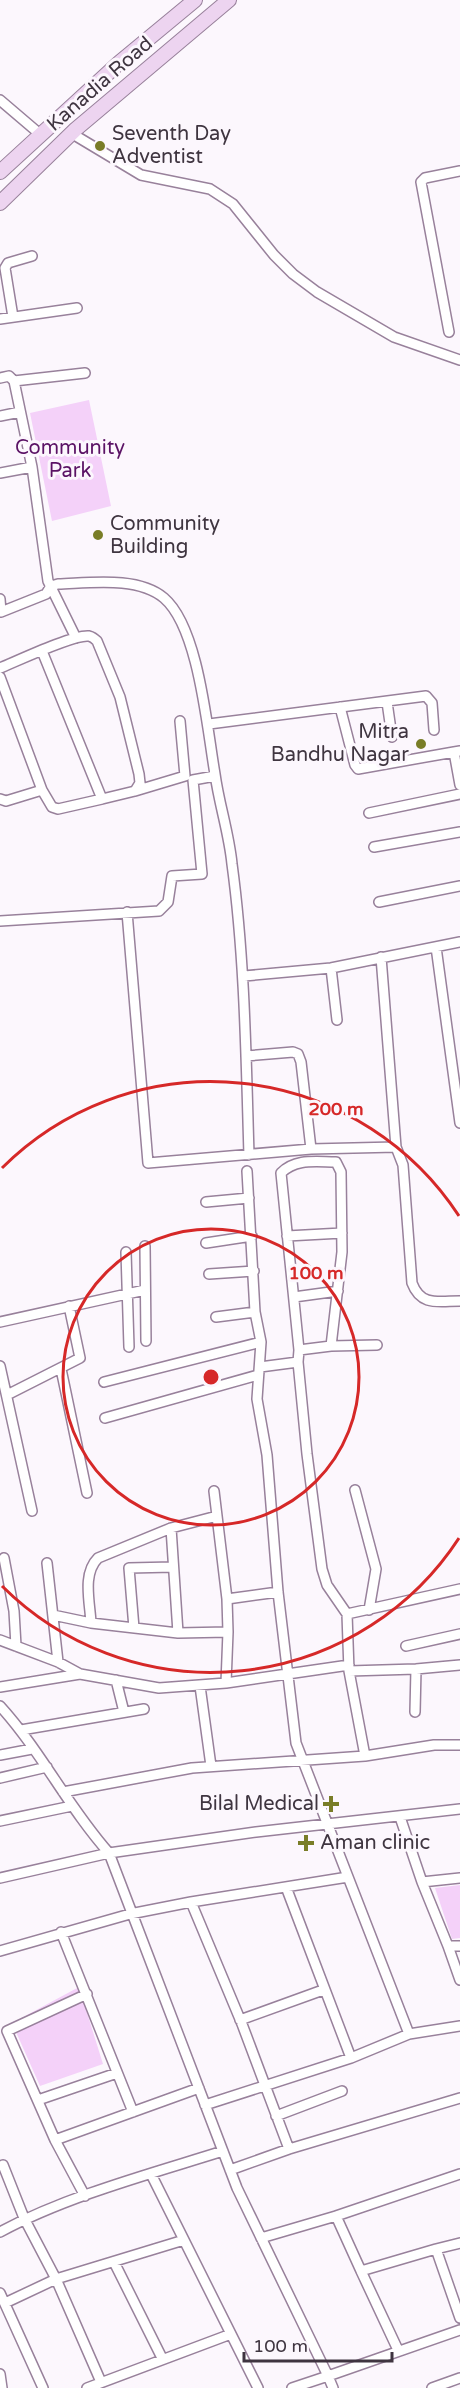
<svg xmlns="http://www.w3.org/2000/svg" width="460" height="2388" viewBox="0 0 460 2388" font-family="'Varela Round',sans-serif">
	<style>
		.green { fill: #f4d1f9 }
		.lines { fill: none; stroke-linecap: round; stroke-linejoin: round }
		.street-casing { stroke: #98819b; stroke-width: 12 }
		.secondary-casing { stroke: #98819b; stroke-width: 16 }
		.street { stroke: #fff; stroke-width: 9 }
		.secondary { stroke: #edd4f0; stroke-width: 14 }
		.ring { fill: none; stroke: #d62828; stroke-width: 3 }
		.poi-dot { fill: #797d27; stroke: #fcf7fd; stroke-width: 2 }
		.labels { text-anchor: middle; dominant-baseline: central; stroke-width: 6; stroke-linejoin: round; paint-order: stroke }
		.street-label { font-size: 20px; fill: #3f3540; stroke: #fcf7fd }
		.poi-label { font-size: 20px; fill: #3f3540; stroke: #fcf7fd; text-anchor: start }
		.park-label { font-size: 20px; fill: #5b1365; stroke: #fcf7fd }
		.centre { fill: #d62828; stroke: #fcf7fd; stroke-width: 3 }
		.ring-label { font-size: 18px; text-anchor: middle; font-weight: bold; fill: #d62828; stroke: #fcf7fd; stroke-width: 6; stroke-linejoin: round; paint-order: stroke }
	</style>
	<rect width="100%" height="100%" fill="#fcf7fd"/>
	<!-- green -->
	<path class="green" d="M89 400 111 506 52 521 30 413Z
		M460 1885V1938L452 1939 435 1888Z
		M79 1987 103 2064 40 2086 12 2023Z"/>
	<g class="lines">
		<!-- street casing -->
		<g class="street-casing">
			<path id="street" d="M0 100 41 135
				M71 133 141 175 210 189 233 204 274 255 293 274 317 292 394 337 460 360
				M13 317 5 268 8 263 32 256
				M0 319 77 308
				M449 332 421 182 425 178 460 171
				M0 378 9 376 14 381 32 467 48 581 76 638
				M14 381 85 373
				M0 416 20 412
				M0 473 32 467
				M0 599 1 612 46 594 51 586 58 584C90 583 138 576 164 598 199 628 207 729 215 774 219 804 229 833 232 864 245 960 246 1058 249 1155
				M0 668C17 661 74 634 89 636 93 637 94 638 97 641L120 697 139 774 140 783 135 791 102 799 42 651
				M0 677 42 790 6 801 0 799
				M387 702 392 737
				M340 707 355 765 358 769 454 752
				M209 724 426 696 432 703 434 730
				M460 751 454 752 460 785
				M42 790 52 807 58 809 102 799
				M135 791 185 776 180 721
				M369 813 460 794
				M374 847 460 832
				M379 902 460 886
				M127 912 148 1163 311 1149 396 1147 403 1165 412 1283C421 1307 439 1301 460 1301
				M0 921 159 911 168 902 172 876 202 874 193 780 215 776
				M436 947 460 1123
				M381 957 396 1147
				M331 968 337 1020
				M244 976 331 968 460 942
				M246 1056 293 1052 298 1054 301 1062 311 1149
				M247 1171 255 1312 261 1342 257 1399 267 1455 278 1592 296 1743 409 2034
				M206 1202 249 1198
				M287 1236 342 1233
				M206 1243 252 1236
				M145 1246 146 1341
				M126 1252 129 1347
				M209 1274 254 1271
				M294 1297 338 1291
				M216 1317 255 1312
				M0 1322 145 1290
				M331 1346 342 1252 341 1172 336 1162C316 1162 296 1158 281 1173L299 1350 298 1362 307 1454 322 1569 327 1585 347 1614 349 1671 365 1756
				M299 1350 331 1346 377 1345
				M0 1366 32 1511
				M260 1367 298 1362
				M61 1369 87 1493
				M104 1382 261 1342
				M7 1395 80 1358 69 1306
				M105 1418 258 1375
				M355 1490 376 1569 369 1610
				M171 1528 178 1633 228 1632 227 1599 214 1491
				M4 1558 14 1611 16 1646
				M47 1563 58 1662
				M227 1599 278 1592
				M347 1614 460 1589
				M53 1615 91 1623
				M134 1628 129 1568 173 1567
				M178 1633 91 1623C90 1602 82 1574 98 1558L171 1528 217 1516
				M0 1640 58 1662 80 1674 159 1688 226 1683 349 1665
				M406 1646 460 1634
				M349 1671 416 1669 460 1665
				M116 1680 124 1712
				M226 1683 228 1632
				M200 1686 211 1766
				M0 1687 80 1674
				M0 1706C41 1751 68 1807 109 1853L237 2188 328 2376 460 2330
				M415 1712 416 1669
				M21 1730 144 1709
				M0 1755 32 1749
				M0 1778 47 1767
				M63 1792 192 1768 365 1756 434 1745H460
				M400 1817 422 1882
				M0 1821 72 1806
				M0 1878 109 1853 256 1832 460 1809
				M460 1878 422 1882 448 1946H460
				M286 1887 351 2058
				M191 1902 242 2024 289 2149
				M61 1932 133 2112
				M448 1946 460 1980
				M0 1951 130 1914 191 1902 348 1877
				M240 2020 323 1990
				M38 2100 117 2073
				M205 2105 351 2058 409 2034 460 2026
				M276 2116 342 2091
				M55 2140 199 2088
				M3 2165 24 2218 56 2279 101 2382
				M230 2170 289 2149 460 2098
				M151 2174 258 2388
				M460 2174 336 2216 361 2271 436 2249 460 2318
				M85 2196 55 2140 7 2031 87 1994
				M0 2232C67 2196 150 2174 223 2151
				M261 2238 336 2216
				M436 2249 460 2243
				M114 2262 162 2358
				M361 2271 398 2350
				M0 2293 43 2388
				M5 2303 56 2279 184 2240
				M0 2374 2 2388
				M87 2388 231 2334
				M292 2388 328 2376 333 2388
				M432 2388 460 2378"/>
		</g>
		<!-- secondary casing -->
		<g class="secondary-casing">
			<path id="secondary" d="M0 172 119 63 195 0
				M0 203 76 129 229 0"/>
		</g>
		<!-- street -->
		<use href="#street" class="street"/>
		<!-- secondary -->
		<use href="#secondary" class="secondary"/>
	</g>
	<!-- distance rings -->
	<g class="ring">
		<circle cx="211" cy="1377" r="148"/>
		<path d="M459 1538A296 296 0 0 1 2 1586M2 1168A296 296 0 0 1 459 1216"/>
	</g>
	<!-- markers -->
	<g class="poi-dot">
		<circle cx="100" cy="146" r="6"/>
		<circle cx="98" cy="535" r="6"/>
		<circle cx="421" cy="744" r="6"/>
		<path d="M328 1795h6v6h6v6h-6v6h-6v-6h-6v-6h6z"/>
		<path d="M303 1834h6v6h6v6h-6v6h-6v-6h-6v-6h6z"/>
	</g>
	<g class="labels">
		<!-- street labels -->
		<g class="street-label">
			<text transform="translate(100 84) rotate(-41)">Kanadia Road</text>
		</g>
		<!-- poi labels -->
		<g class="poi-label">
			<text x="112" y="134">Seventh Day<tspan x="112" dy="23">Adventist</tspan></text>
			<text x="110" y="524">Community<tspan x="110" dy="23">Building</tspan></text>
			<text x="409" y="732" text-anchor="end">Mitra<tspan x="409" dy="23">Bandhu Nagar</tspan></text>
			<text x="319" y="1804" text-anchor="end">Bilal Medical</text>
			<text x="320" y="1843">Aman clinic</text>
		</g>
		<!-- park labels -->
		<g class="park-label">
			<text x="70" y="448">Community<tspan x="70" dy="23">Park</tspan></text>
		</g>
	</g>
	<circle cx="211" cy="1377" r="9" class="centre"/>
	<g class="ring-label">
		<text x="336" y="1115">200 m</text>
		<text x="316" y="1279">100 m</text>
	</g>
	<!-- scale -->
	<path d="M244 2352v9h148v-9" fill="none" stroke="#3f3540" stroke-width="3"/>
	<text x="253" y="2352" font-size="18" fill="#3f3540" stroke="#fcf7fd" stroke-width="4.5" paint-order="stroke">100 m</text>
</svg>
